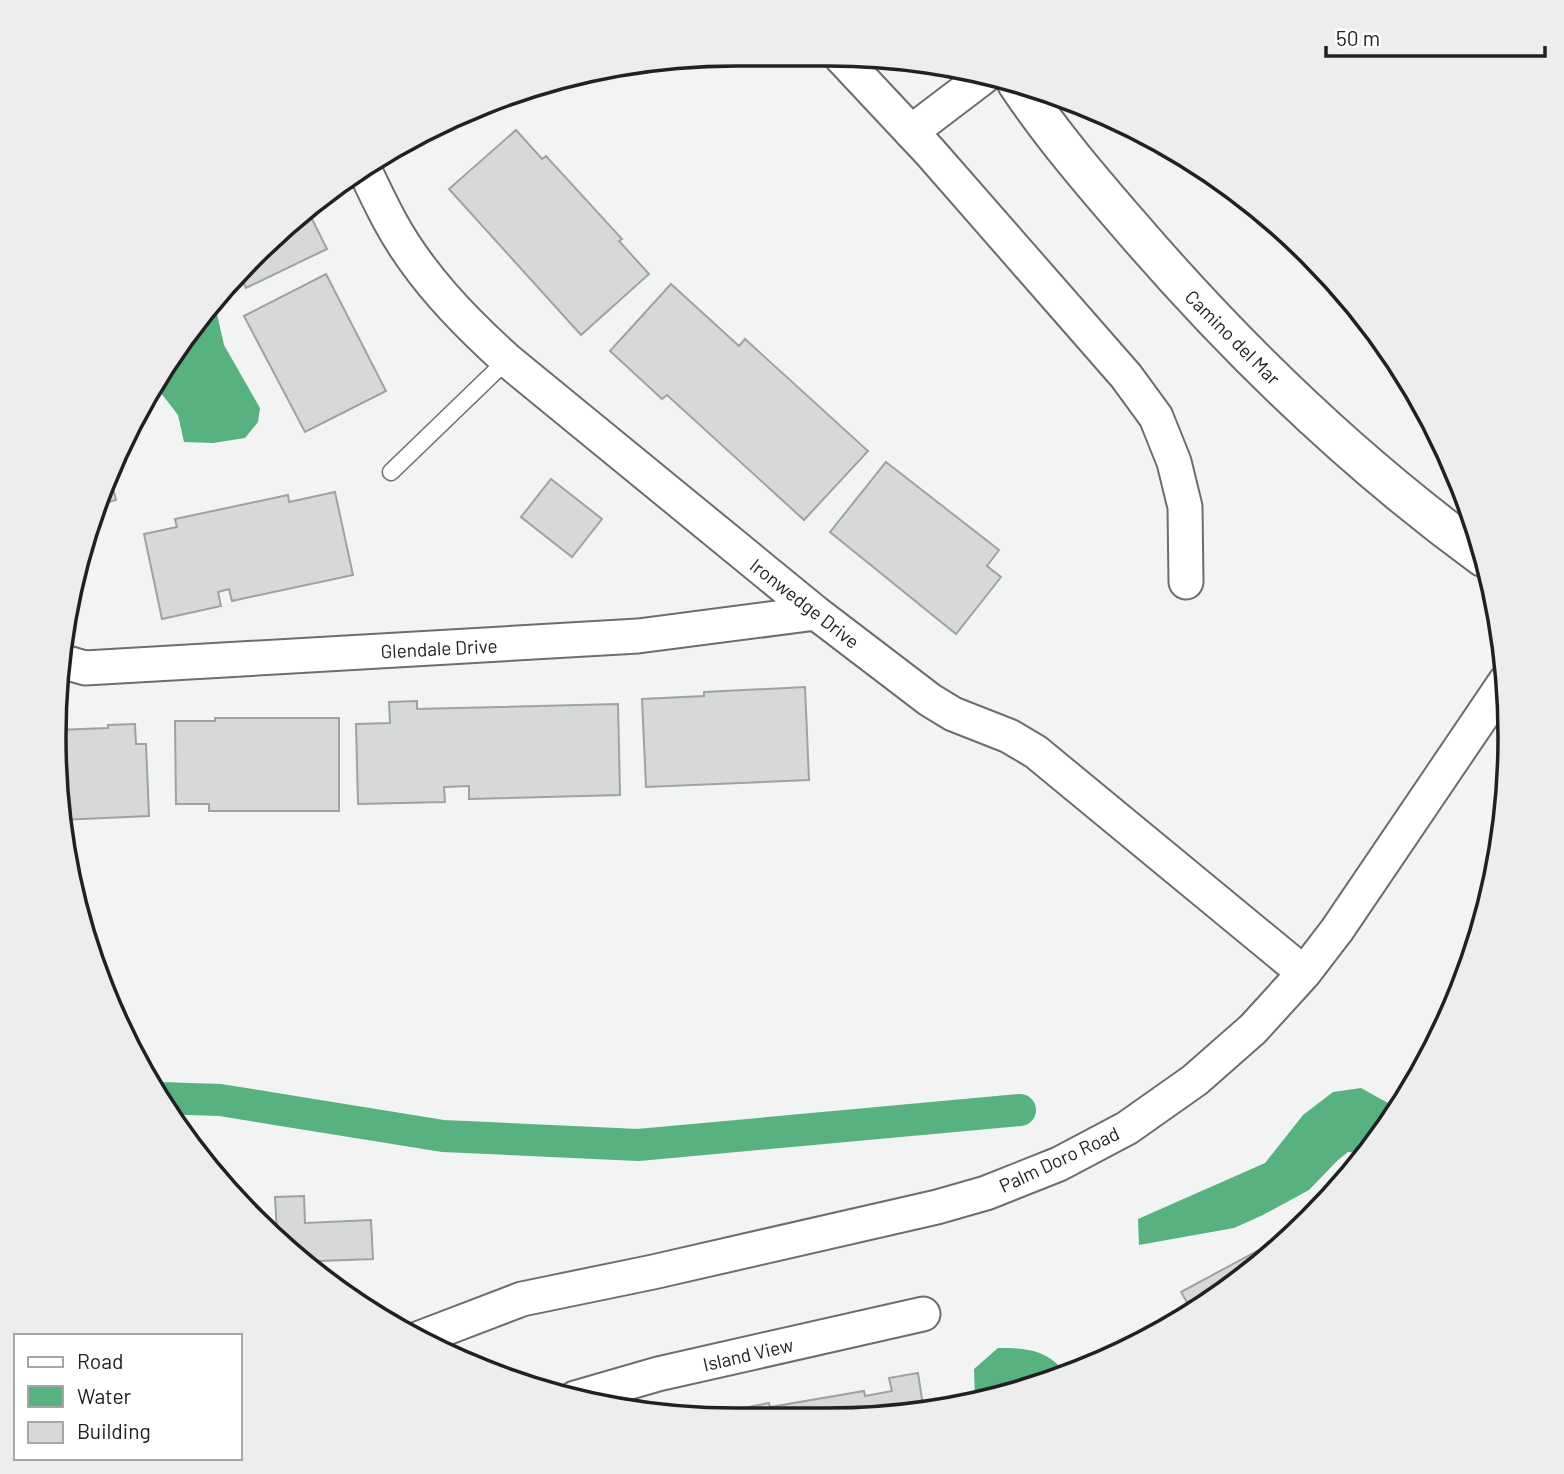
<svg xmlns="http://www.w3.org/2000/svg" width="1564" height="1474" viewBox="0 0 1564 1474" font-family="Barlow,sans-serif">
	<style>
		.water { fill: #58b27f }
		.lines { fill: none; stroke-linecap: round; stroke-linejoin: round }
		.canal { stroke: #58b27f; stroke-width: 32 }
		.building { fill: #d6d9d7; stroke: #9fa2a0; stroke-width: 2 }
		.service-casing { stroke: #6b6e6c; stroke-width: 19 }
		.minor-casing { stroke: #6b6e6c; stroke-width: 37 }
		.tertiary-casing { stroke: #6b6e6c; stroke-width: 42 }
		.service { stroke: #fff; stroke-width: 16 }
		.minor { stroke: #fff; stroke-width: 33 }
		.tertiary { stroke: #fff; stroke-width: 38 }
		.labels { text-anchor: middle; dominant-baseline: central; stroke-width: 5; stroke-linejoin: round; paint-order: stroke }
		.street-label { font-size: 19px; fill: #202121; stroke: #fff }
		.rim { fill: none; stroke: #202121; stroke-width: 3.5 }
	</style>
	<rect width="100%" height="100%" fill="#f1f4f2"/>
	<!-- water -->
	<path class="water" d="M1225 185 1243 196 1315 263 1308 261Z
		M214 301 224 345 260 408 258 422 245 438 213 443 184 442 178 415 154 384Z
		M1361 1088 1397 1108 1368 1154 1348 1152 1337 1161 1309 1190 1263 1215 1234 1228 1139 1245 1138 1219 1265 1163 1303 1115 1333 1092Z
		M998 1348C1028 1348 1046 1349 1067 1374L1047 1383 975 1400 974 1369Z"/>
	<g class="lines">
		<!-- canal -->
		<path class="canal" d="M160 1098 220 1100 443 1136 638 1145 1020 1110"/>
	</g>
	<!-- building -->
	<path class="building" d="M499 103 501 108 417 136 435 124Z
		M516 130 542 159 546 156 622 239 619 241 649 274 581 335 449 189Z
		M307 209 327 249 246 288 239 273Z
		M326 274 386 391 305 432 244 316Z
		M671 284 739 346 745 339 868 451 804 520 667 395 662 399 610 351Z
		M886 462 999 550 987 566 1001 577 956 634 830 532Z
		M551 479 602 519 572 557 521 517Z
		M111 480 116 500 101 504Z
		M335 492 353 575 232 601 229 589 218 592 221 606 162 619 144 534 177 527 175 519 288 495 289 502Z
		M805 687 809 780 646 787 642 699 704 696V692Z
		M417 701V709L618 704 620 795 469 799V786L444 787 445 802 358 804 356 724 390 723 389 702Z
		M215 718H339V811H209V804H176L175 721H215Z
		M135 724 136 744H146L149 816 60 820 57 730 108 728V725Z
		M304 1196 305 1223 371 1220 373 1259 320 1261 321 1272 277 1234 275 1197Z
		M1257 1251 1263 1261 1192 1311 1181 1292Z
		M918 1373 924 1412 745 1419 743 1408 769 1403 770 1407 864 1391 865 1396 892 1391 889 1378Z"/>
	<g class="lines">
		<!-- service casing -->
		<g class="service-casing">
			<path id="service" d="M391 472 507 360"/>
		</g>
		<!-- minor casing -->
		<g class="minor-casing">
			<path id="minor" d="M841 57 930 152 1126 376 1156 417 1174 462 1185 507 1186 582
				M911 132 986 75
				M364 169C373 187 381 205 391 223 420 276 463 320 507 360L816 613 930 700 953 714 1009 736 1036 752 1304 973
				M61 661 85 668 638 636 816 613
				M420 1338 522 1299 653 1272 937 1207 986 1193 1059 1164 1127 1128 1195 1080 1253 1029 1304 973 1337 930 1505 682
				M575 1398 658 1374 923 1314"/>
		</g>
		<!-- tertiary casing -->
		<g class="tertiary-casing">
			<path id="tertiary" d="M1017 83C1051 134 1092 182 1132 228 1237 350 1353 462 1483 557"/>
		</g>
		<!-- service -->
		<use href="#service" class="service"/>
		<!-- minor -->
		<use href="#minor" class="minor"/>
		<!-- tertiary -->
		<use href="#tertiary" class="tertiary"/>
	</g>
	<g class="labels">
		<!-- street labels -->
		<g class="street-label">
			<text transform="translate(1233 337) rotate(45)">Camino del Mar</text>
			<text transform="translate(805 603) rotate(38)">Ironwedge Drive</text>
			<text transform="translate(439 648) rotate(-3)">Glendale Drive</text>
			<text transform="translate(1059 1159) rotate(-25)">Palm Doro Road</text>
			<text transform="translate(748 1354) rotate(-13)">Island View</text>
		</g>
	</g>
	<!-- crop -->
	<path d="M0 0H1564V1474H0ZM736 66H828A670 670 0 0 1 1498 736V738A670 670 0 0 1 828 1408H736A670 670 0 0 1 66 738V736A670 670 0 0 1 736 66Z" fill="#ededed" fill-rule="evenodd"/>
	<path class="rim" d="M736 66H828A670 670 0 0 1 1498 736V738A670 670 0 0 1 828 1408H736A670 670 0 0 1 66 738V736A670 670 0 0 1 736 66Z"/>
	<!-- legend -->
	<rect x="14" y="1334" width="228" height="126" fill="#ffffff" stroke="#a6a6a6" stroke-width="2"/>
	<rect x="28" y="1357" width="35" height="10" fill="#ffffff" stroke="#a6a6a6" stroke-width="2"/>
	<text x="77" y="1369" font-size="21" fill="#202121">Road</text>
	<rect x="28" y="1386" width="35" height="21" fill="#58b27f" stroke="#a6a6a6" stroke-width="2"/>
	<text x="77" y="1404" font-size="21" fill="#202121">Water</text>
	<rect x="28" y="1422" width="35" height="21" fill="#d6d9d7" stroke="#a6a6a6" stroke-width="2"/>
	<text x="77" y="1439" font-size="21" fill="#202121">Building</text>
	<!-- scale -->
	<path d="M1326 46v10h219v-10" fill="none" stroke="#202121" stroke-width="3.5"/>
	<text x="1336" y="46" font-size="21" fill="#202121" stroke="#ffffff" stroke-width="5" paint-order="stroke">50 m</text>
</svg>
